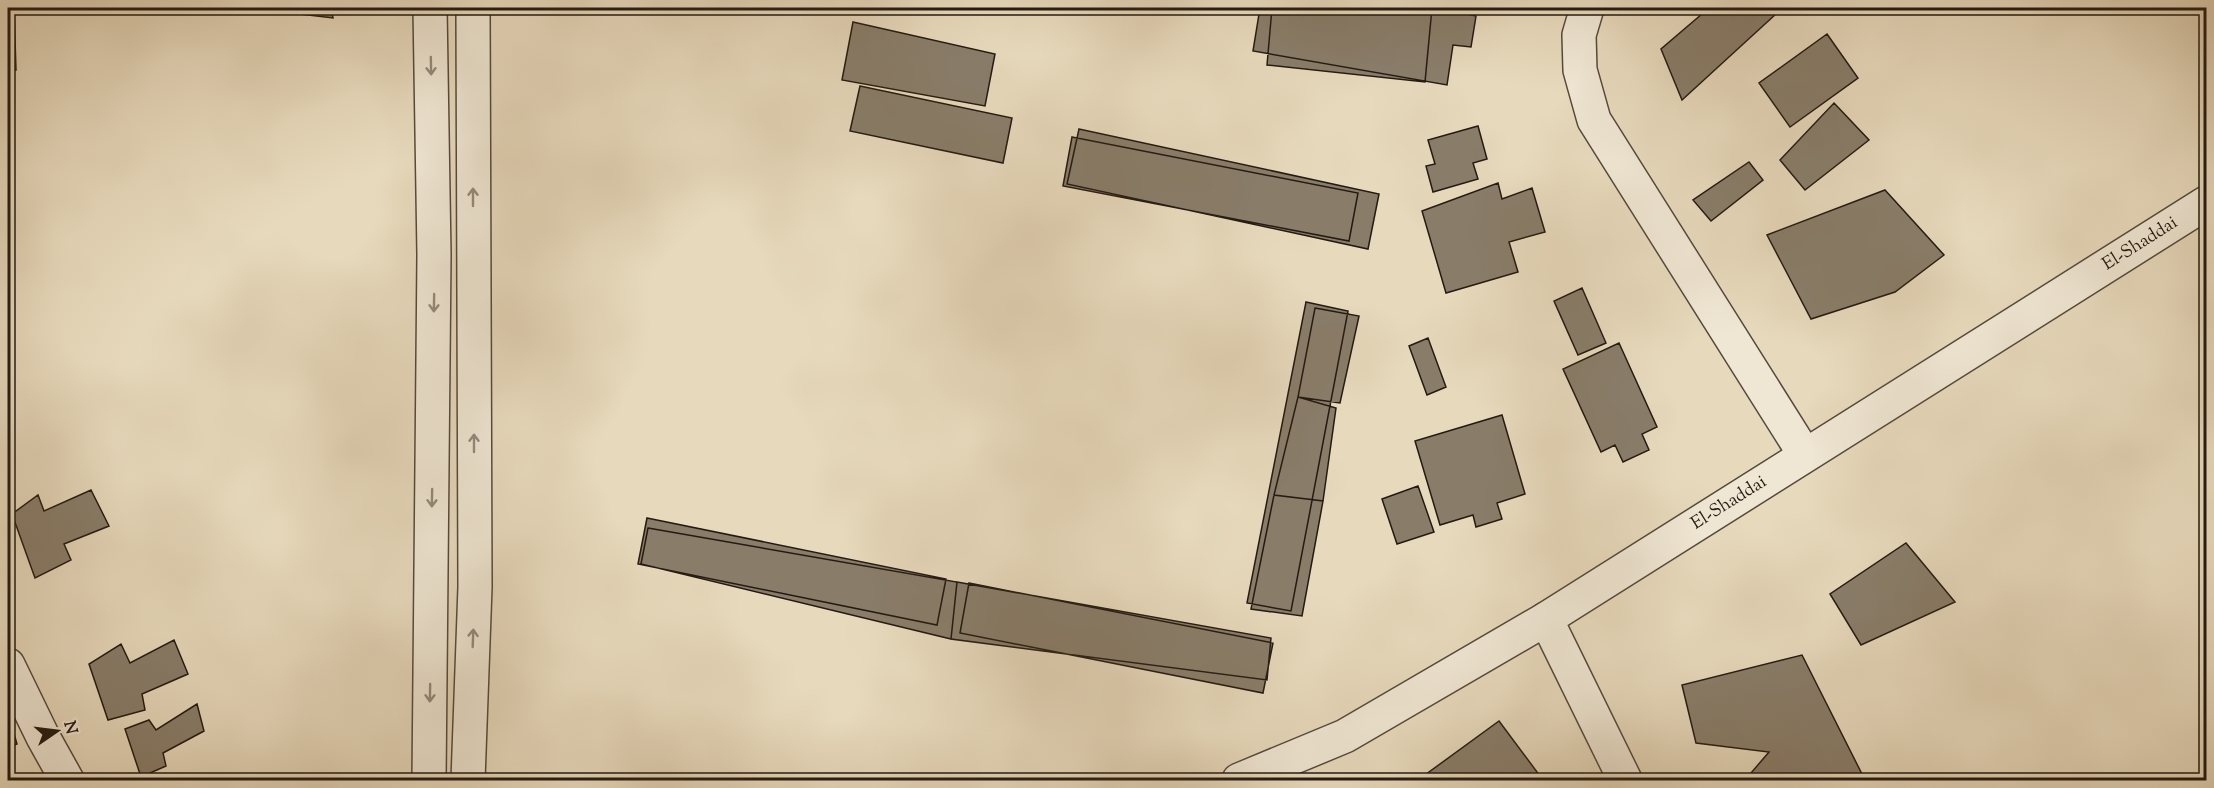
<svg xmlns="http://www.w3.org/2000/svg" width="2214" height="788" viewBox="0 0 2214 788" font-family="'Sorts Mill Goudy',serif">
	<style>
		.building { fill: #897d6a; stroke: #231a12; stroke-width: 1.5 }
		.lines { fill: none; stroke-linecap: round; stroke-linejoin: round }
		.minor-casing { stroke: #544a3c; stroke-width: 36 }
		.minor { stroke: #efe6d3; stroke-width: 33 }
		.oneway { stroke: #938a7c }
		.labels { text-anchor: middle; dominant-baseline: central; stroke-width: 4.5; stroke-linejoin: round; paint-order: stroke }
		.street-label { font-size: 18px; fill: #231a12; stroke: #efe6d3 }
	</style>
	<rect width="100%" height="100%" fill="#e7d9bc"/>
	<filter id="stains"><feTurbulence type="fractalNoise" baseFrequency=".00333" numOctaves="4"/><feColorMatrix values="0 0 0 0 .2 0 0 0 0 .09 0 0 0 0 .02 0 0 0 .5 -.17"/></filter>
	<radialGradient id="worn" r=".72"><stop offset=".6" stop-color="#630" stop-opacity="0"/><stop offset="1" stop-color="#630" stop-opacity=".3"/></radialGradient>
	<!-- building -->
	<path class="building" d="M8 8H14L16 70H8Z
		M247 8H331L333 18Z
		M1260 8H1459L1458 12 1476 16 1471 47 1453 45 1447 85 1253 51Z
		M1272 8H1432L1425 82 1267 65Z
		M1709 8H1776L1777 13 1682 100 1661 49Z
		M853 22 995 54 985 106 842 80Z
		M1827 34 1858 78 1790 127 1759 83Z
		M860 86 1012 118 1003 163 850 131Z
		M1834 103 1869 140 1805 190 1780 160Z
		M1478 126 1487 159 1473 163 1478 179 1433 192 1426 166 1435 164 1428 140Z
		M1079 129 1379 194 1368 249 1067 184Z
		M1072 137 1358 193 1349 241 1063 186Z
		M1749 162 1763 180 1711 221 1693 200Z
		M1498 183 1502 199 1532 188 1545 232 1509 242 1518 272 1446 293 1422 211Z
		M1885 190 1944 255 1895 292 1811 319 1767 235Z
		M1582 288 1606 343 1578 355 1554 301Z
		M1306 302 1348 311 1291 611 1247 603Z
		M1315 308 1359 316 1340 403 1298 397Z
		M1428 338 1446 387 1427 395 1409 346Z
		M1619 343 1657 427 1642 434 1649 450 1623 462 1615 445 1601 452 1563 369Z
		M1298 397 1336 408 1323 501 1274 495Z
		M1502 415 1525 494 1497 503 1502 519 1476 527 1473 515 1440 525 1415 441Z
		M1418 486 1434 532 1397 544 1382 499Z
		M91 490 109 526 64 544 71 560 35 578 12 514 38 495 44 511Z
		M1274 495 1323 501 1302 616 1251 609Z
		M647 518 946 579 937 625 638 564Z
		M648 528 957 582 951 639 641 564Z
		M1906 543 1955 602 1861 645 1830 594Z
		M957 582 1271 638 1267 680 951 639Z
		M969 583 1273 643 1263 693 960 633Z
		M174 640 188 674 142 694 145 710 108 720 89 664 121 644 130 663Z
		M1802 655 1865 780H1745L1769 752 1696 743 1682 685Z
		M197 704 204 731 163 753 166 766 141 777 125 729 149 720 156 730Z
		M8 713 17 744 8 747Z
		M1499 721 1543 780H1418Z"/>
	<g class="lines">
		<!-- minor casing -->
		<g class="minor-casing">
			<g id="minor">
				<path d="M1587 8 1579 35 1580 70 1594 120 1805 455"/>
				<path d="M1546 619 1625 780"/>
				<path d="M8 665 43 737 67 780"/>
				<path d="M429 780 434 255 430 8"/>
				<path d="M468 780 475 587 473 8"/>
				<path id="s1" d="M1239 780 1345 736 1546 619 2206 203"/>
			</g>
		</g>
		<!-- minor -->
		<use href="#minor" class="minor"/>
	</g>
	<!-- one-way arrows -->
	<defs><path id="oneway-shaft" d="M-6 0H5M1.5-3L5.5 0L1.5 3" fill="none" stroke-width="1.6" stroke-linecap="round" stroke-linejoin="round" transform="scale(1.5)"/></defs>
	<g class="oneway">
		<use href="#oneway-shaft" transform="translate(431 66) rotate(89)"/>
		<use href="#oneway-shaft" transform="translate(473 197) rotate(-90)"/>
		<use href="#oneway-shaft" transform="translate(434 303) rotate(91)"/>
		<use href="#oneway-shaft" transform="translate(474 443) rotate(-90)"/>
		<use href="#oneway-shaft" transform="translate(432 498) rotate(91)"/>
		<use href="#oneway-shaft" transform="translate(473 638) rotate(-88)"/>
		<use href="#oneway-shaft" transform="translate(430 693) rotate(91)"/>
	</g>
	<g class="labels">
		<!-- street labels -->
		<g class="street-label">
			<text stroke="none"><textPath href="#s1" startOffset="1050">El-Shaddai</textPath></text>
			<text stroke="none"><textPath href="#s1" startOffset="564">El-Shaddai</textPath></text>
		</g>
	</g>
	<!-- margin -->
	<rect width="2214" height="788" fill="none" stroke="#e7d9bc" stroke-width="30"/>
	<rect x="9" y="9" width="2196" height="770" fill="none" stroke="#231a12" stroke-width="3"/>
	<rect x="15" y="15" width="2184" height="758" fill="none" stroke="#231a12" stroke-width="1.5"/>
	<!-- north arrow -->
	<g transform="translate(57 731) rotate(76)" stroke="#efe6d3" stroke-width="4.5" paint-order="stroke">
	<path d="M0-4.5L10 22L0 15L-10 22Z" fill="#231a12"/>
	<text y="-9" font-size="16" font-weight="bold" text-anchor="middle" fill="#231a12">N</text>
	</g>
	<rect width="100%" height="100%" filter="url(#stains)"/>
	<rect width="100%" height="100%" fill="url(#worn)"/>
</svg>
